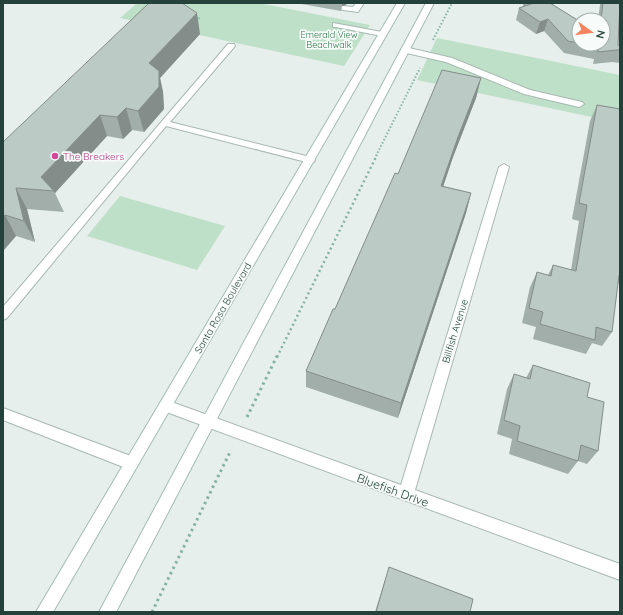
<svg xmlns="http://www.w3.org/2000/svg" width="623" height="615" viewBox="0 0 623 615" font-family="Quicksand,sans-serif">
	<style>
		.green { fill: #bfe0c8 }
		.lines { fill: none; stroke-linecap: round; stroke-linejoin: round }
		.lane-casing { stroke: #a8b8b2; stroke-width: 2 }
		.street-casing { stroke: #a8b8b2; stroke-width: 2 }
		.secondary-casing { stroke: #a4bbb3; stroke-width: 2 }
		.path-far2 { stroke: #86b3a5; stroke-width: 2; stroke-dasharray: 1.5 2; stroke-linecap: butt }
		.path-far1 { stroke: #86b3a5; stroke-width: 2.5; stroke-dasharray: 2 3; stroke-linecap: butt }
		.path { stroke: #86b3a5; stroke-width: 3; stroke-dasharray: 2.5 3.5; stroke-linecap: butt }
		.lane { fill: #fff; fill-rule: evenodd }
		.street { fill: #fff; fill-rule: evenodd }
		.secondary { fill: #fff; fill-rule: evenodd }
		.wall { fill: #a1aea9 }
		.shaded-wall { fill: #838d89 }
		.building { fill: #bbcac4; stroke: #838d89 }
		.hotel-dot { fill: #d1479c; stroke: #f7fbf9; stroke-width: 1.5 }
		.labels { text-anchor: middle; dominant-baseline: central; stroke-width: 3.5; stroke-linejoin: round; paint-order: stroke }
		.far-park-label { font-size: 9px; fill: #2d7a4b; stroke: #f7fbf9 }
		.hotel-label { font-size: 10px; fill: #b23c85; stroke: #f7fbf9; text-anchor: start }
		.street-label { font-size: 10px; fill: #24423a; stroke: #f7fbf9 }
		.near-street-label { font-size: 12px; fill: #24423a; stroke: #f7fbf9 }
	</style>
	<rect width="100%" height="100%" fill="#e6efeb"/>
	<!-- green -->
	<path class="green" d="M137 3H259L370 25 344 66 120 18Z
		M437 38 620 75V123L417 80Z
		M120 196 225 226 197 270 87 236Z"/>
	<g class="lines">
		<!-- lane casing -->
		<g class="lane-casing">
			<path id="lane" d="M356 3H364L358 12 343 10 339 8 343 6 353 7Z
				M333 23 382 32 386 34 382 36 336 27H333Z
				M228 44H234L235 46 170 122 314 158 315 160 314 162 310 163 166 126 7 318 3 320V307Z
				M405 47 452 58 530 90 582 102 584 104 579 107 524 94 446 62 402 52 401 50 402 48Z
				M3 408 136 458 138 463 136 468 131 470 3 420Z"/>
		</g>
		<!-- street casing -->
		<g class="street-casing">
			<path id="street" d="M504 164 509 167 415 490 620 564V580L161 410 159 406 161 402 166 400 401 485 499 167Z"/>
		</g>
		<!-- secondary casing -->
		<g class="secondary-casing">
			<path id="secondary" d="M397 3H405L53 612H36Z
				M426 3H434L116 612H99Z"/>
		</g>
		<!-- path-far2 -->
		<path class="path-far2" d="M195 17 201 19
			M433 40 452 3
			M376 156 420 68"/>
		<!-- path-far1 -->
		<path class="path-far1" d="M277 357 377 155"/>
		<!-- path -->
		<path class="path" d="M247 417 277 356
			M152 612 231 450"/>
		<!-- lane -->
		<use href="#lane" class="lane"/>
		<!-- street -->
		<use href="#street" class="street"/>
		<!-- secondary -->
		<use href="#secondary" class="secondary"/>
	</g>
	<!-- wall -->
	<path class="wall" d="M296 3H347L346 5 342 6 341 11Z
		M523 3H550L579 21V44H603V20H598L600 5 601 3H620L618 45 620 46V63L612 62 593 64 594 59 564 53 544 31 536 34 516 20 519 8 524 7 523 5Z
		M200 34 160 78 163 92 164 109 144 132 132 130 123 139 107 136 55 193 64 212 27 209 35 242 16 236 3 251V142Z
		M481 78 476 98 453 157 443 186 471 193 466 213 398 418 306 387V371L398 174Z
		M597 105 620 109V281L617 285 612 332 602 346 592 343 586 354 533 339 536 327 522 323 530 287 537 272 548 275 553 265 571 270 579 221 572 219 590 121Z
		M533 365 587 397 598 451 587 464 578 461 568 474 509 454 512 439 497 434 507 389 514 374 526 378Z
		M389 567 470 612H375Z"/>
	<!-- shaded-wall -->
	<path class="shaded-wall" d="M342 3H347L346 5 342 6Z
		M197 13 200 34 160 78 163 92 164 109 144 132 138 111 149 63Z
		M548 19 544 31 536 34 540 22Z
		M481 78 476 98 453 157 437 205 441 186 458 137Z
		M126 108 132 130 123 139 117 117Z
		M100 115 107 136 55 193 54 191 41 177Z
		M16 188 27 209 35 242 24 221Z
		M471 193 466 213 398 418 401 403Z
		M5 215 16 236 3 251V217Z"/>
	<!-- building -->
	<path class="building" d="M149 3H182L197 13 149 63 159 71V87L138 111 126 108 117 117 100 115 41 177 54 191 16 188 24 221 5 215 3 217V142Z
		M534 3H550L579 21V43L568 41 548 19 540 22 519 8Z
		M603 3H620L618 45 620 46V50H617L598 52V47L583 44H603V20H601Z
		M442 70 481 78 458 137 441 186 471 193 401 403 306 371 333 309H335L395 173 398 174Z
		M597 105 620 109V275H619L612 332 596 327 595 340 540 324 543 312 529 308 537 272 551 276 553 265 576 271 587 205 579 203Z
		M533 365 590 383 587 397 604 402 598 451 581 445 578 461 517 441 520 426 504 420 514 374 530 379Z
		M389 567 473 599 470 612H376Z"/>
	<!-- markers -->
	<circle class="hotel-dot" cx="55" cy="156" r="4"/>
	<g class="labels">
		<!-- far-park labels -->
		<g class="far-park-label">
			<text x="329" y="34">Emerald View<tspan x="329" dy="10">Beachwalk</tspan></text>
		</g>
		<!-- hotel labels -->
		<g class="hotel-label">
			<text x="63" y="156">The Breakers</text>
		</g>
		<!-- street labels -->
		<g class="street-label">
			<text transform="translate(223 308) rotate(-60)">Santa Rosa Boulevard</text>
			<text transform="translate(455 331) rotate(-73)">Billfish Avenue</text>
		</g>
		<!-- near-street labels -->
		<g class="near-street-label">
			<text transform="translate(393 490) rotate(20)">Bluefish Drive</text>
		</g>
	</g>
	<!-- border -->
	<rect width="623" height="615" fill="none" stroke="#24423a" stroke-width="8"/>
	<!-- north arrow -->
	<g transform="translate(591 32) rotate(104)"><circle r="19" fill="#f7fbf9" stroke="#a3b1ad"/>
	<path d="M0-3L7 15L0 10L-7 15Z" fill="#f4845f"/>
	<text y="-6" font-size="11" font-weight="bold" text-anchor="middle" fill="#24423a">N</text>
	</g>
</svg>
